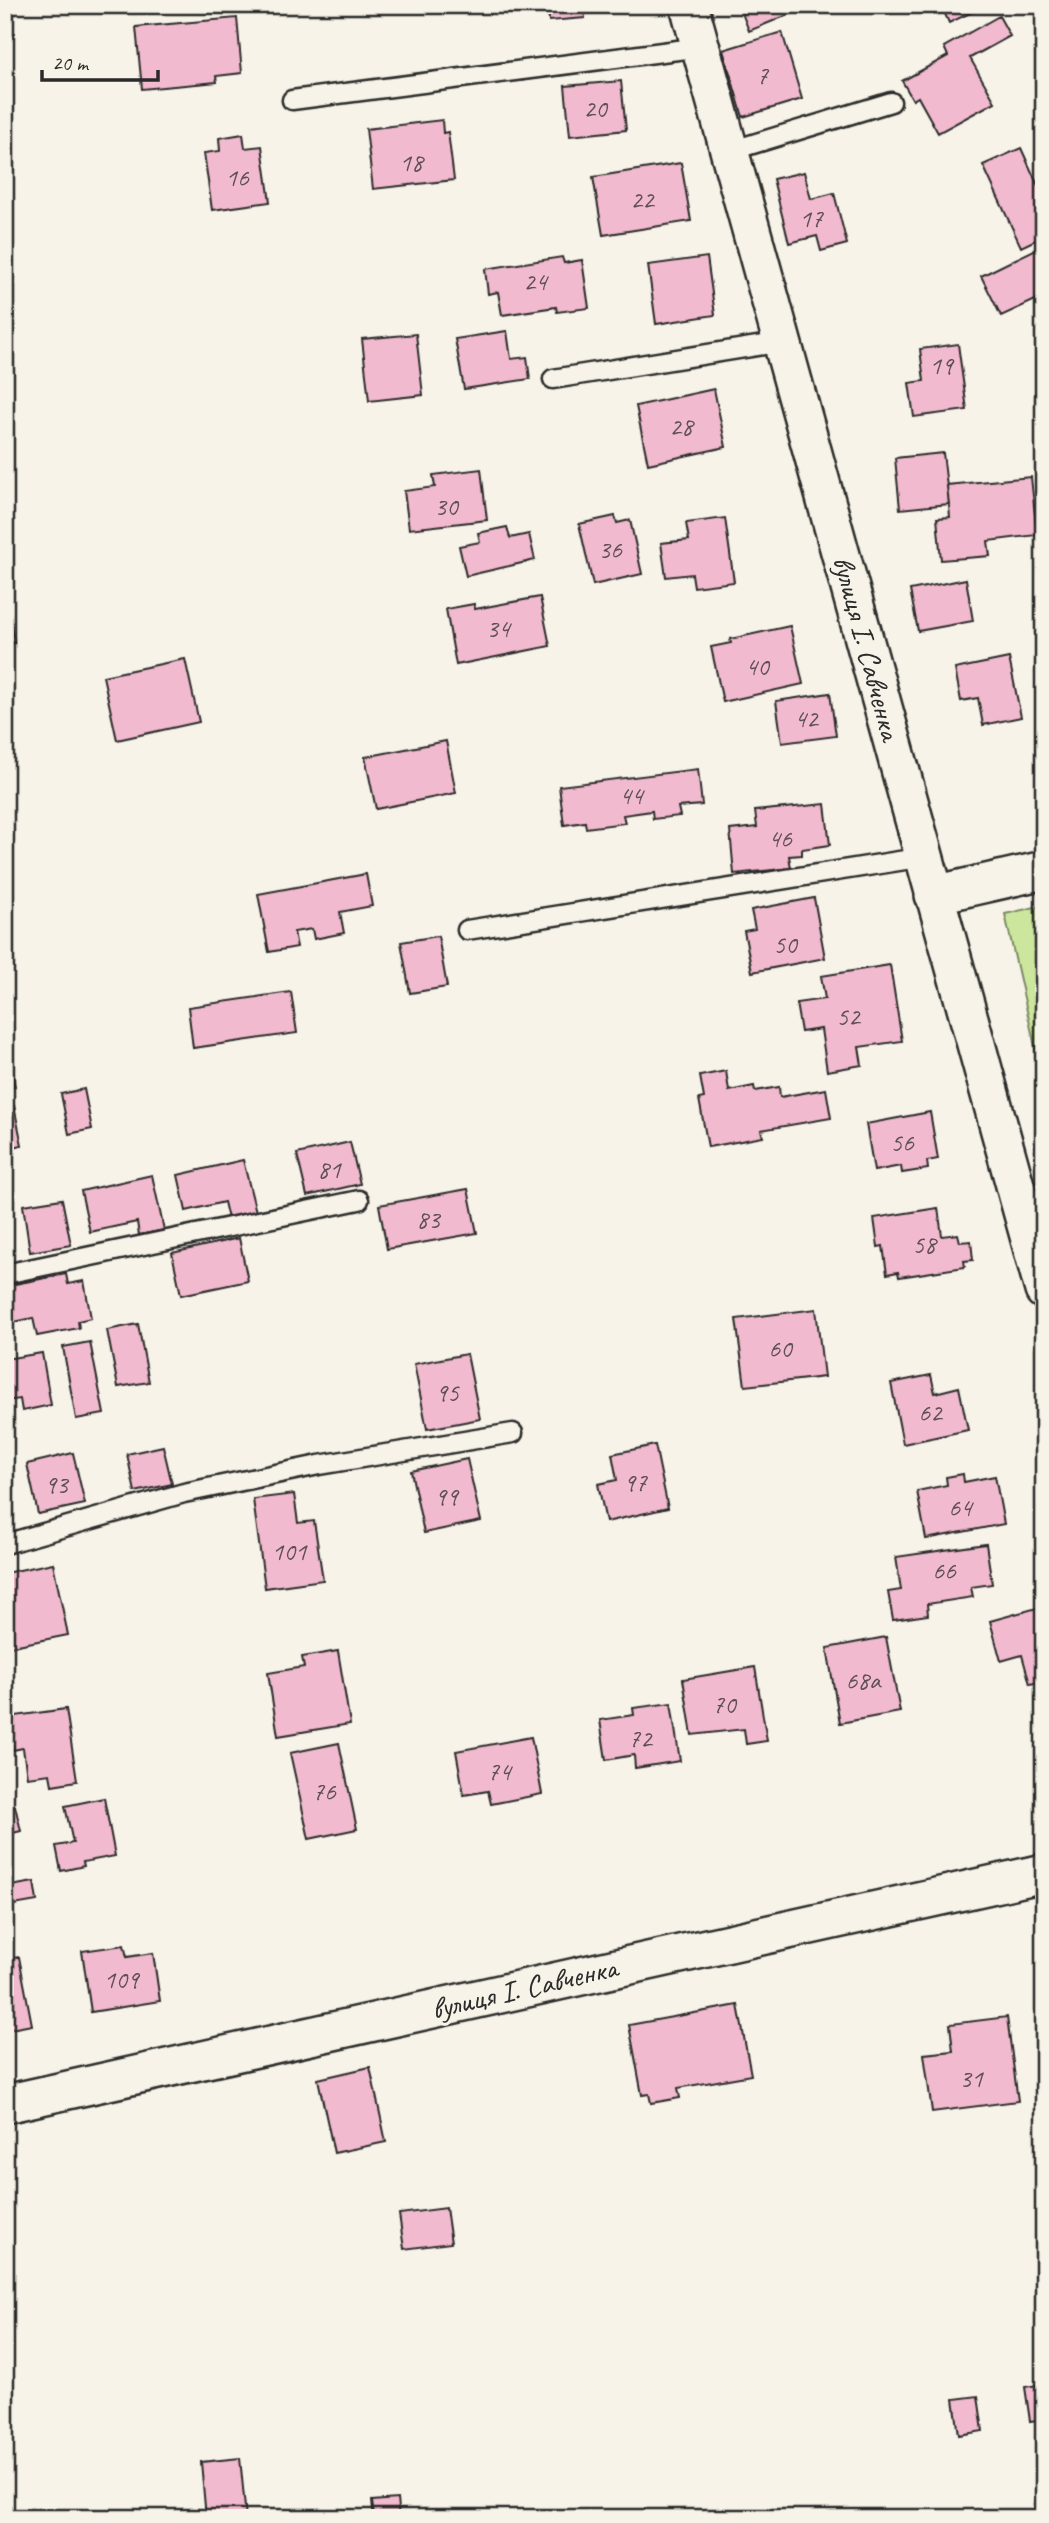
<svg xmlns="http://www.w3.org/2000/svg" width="1049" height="2523" viewBox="0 0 1049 2523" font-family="Caveat,sans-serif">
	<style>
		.green { fill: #cce79d; stroke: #7c8964; stroke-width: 2 }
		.building { fill: #f2bace; stroke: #2b2b2b; stroke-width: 2 }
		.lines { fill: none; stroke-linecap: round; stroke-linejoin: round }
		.lane-casing { stroke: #2b2b2b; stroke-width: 23 }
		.street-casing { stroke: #2b2b2b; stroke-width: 42 }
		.lane { stroke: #f7f3e8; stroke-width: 18 }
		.street { stroke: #f7f3e8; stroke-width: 37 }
		.labels { text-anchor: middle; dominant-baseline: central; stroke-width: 6; stroke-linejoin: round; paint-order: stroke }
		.number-label { font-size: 26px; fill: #5d4f54 }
		.street-label { font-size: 30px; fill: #2b2b2b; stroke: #f7f3e8 }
	</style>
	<rect width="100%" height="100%" fill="#f7f3e8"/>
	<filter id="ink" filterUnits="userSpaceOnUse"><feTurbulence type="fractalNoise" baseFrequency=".0143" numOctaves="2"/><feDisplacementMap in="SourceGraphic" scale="14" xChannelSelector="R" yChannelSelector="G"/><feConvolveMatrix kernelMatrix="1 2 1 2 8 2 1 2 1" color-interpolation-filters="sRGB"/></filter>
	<g filter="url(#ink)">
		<!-- green -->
		<path class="green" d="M1044 905V1086L1005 914Z"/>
		<!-- building -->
		<path class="building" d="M548 5H641L584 10 585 18 549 21Z
			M739 5H812L749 31Z
			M941 5H987L949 23Z
			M999 16 1010 36 970 58 995 102 938 133 918 97 913 100 902 81 948 56 944 47Z
			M237 18 242 73 216 76 217 82 142 89 136 27Z
			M782 32 802 99 743 117 723 50Z
			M621 81 626 130 570 136 565 86Z
			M442 120 443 133 448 132 454 180 373 189 366 129Z
			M243 134 245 148 262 146 270 202 212 210 204 153 220 151 219 138Z
			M1021 148 1044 199V236L1021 247 983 165Z
			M681 163 691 221 603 235 593 177Z
			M804 172 811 199 834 193 847 244 821 251 817 236 789 243 773 179Z
			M1036 249 1044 266V296L1001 316 981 276Z
			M562 257 564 263 582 260 589 308 557 312 556 307 502 315 498 292 488 294 485 269Z
			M707 257 715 315 656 324 648 265Z
			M507 331 511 359 527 357 530 379 464 389 455 339Z
			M416 334 423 395 369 401 362 339Z
			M958 344 967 410 914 417 909 383 924 381 920 349Z
			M714 389 726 447 648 464 636 406Z
			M943 453 949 504 900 509 895 458Z
			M481 469 487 520 409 529 404 491 435 487 433 475Z
			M1031 477 1037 535 988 541 990 556 941 560 937 518 950 517 947 485Z
			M615 516 617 523 630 520 642 574 593 585 579 524Z
			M725 518 734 582 694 587 692 574 666 577 661 543 689 540 686 523Z
			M507 527 510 538 529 534 535 560 466 576 459 546 480 542 478 533Z
			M966 579 973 621 918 631 910 590Z
			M540 597 550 646 456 665 446 609 474 604 475 609Z
			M5 611H10L14 643 5 644Z
			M790 626 803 684 723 702 711 647 731 643 730 639Z
			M1009 658 1021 717 983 725 978 698 961 701 955 669Z
			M185 659 199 722 117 740 103 676Z
			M830 693 836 736 782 743 776 701Z
			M446 741 456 793 376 809 365 757Z
			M698 769 702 805 678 807 680 816 653 819 652 811 623 815 625 823 586 828 585 822 564 825 559 786Z
			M825 804 830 845 802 849V855L789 856 791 868 734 874 730 830 757 827 755 811Z
			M366 874 372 906 340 912 344 933 314 939 312 929 294 932 297 947 269 952 258 894Z
			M814 898 825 958 752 972 744 931 755 929 751 910Z
			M438 936 447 987 410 993 401 942Z
			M890 965 902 1041 859 1047 862 1065 827 1071 821 1029 801 1032 796 1003 825 999 821 976Z
			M291 992 297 1033 193 1048 188 1007Z
			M5 1053H8L15 1087 5 1089Z
			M726 1071 729 1091 754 1086 755 1091 779 1087 780 1097 826 1089 831 1118 761 1130 763 1137 708 1147 699 1099 704 1098 700 1076Z
			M84 1089 92 1129 69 1134 61 1094Z
			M14 1106 22 1145 5 1149V1108Z
			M930 1112 938 1159 927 1161 928 1169 902 1173 901 1166 874 1171 866 1124Z
			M350 1142 360 1184 307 1196 297 1154Z
			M243 1160 256 1212 228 1219 224 1202 186 1211 178 1175Z
			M152 1175 164 1230 139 1235 137 1222 90 1232 81 1191Z
			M468 1189 477 1233 387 1249 379 1205Z
			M62 1199 71 1245 30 1252 23 1205Z
			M938 1208 942 1236 958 1234 960 1242 971 1241 973 1260 964 1261 965 1267 899 1277 898 1272 887 1274 883 1246 878 1247 874 1218Z
			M239 1238 248 1281 181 1295 172 1253Z
			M66 1274 68 1284 84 1281 91 1318 78 1321 79 1328 37 1336 33 1318 5 1324V1286Z
			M816 1309 824 1377 745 1386 736 1319Z
			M138 1324 149 1382 118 1387 107 1330Z
			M90 1342 104 1414 76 1419 63 1347Z
			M42 1353 51 1405 22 1411 20 1399 5 1401V1359Z
			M467 1354 480 1419 427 1429 414 1364Z
			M931 1375 935 1393 959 1387 968 1430 903 1444 891 1383Z
			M655 1445 668 1508 606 1522 598 1484 617 1480 612 1454Z
			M163 1446 172 1484 135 1492 127 1454Z
			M73 1453 85 1504 38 1514 27 1464Z
			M467 1459 481 1521 424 1533 411 1471Z
			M963 1474 964 1482 995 1476 1004 1524 926 1539 917 1491 947 1485 946 1477Z
			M294 1494 298 1523 314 1521 323 1580 265 1588 253 1499Z
			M986 1544 992 1584 971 1587 973 1597 927 1604 928 1615 893 1620 888 1592 901 1590 896 1557Z
			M53 1563 68 1635 8 1647 5 1573Z
			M1044 1606V1681L1030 1684 1022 1655 1001 1661 990 1621Z
			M886 1637 900 1712 840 1723 827 1648Z
			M338 1651 350 1724 278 1736 268 1673 304 1667 302 1657Z
			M755 1667 767 1741 746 1744 744 1729 692 1735 683 1679Z
			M671 1703 680 1761 635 1768 634 1755 606 1760 600 1720 634 1715 633 1708Z
			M66 1709 77 1781 52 1785 50 1774 27 1777 23 1748 13 1750 8 1717Z
			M531 1737 542 1794 491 1804 488 1791 464 1795 456 1751Z
			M339 1743 357 1829 309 1839 290 1753Z
			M104 1798 115 1856 83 1862 84 1866 61 1871 56 1846 73 1843 65 1806Z
			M15 1806 21 1831 5 1835V1808Z
			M34 1882 37 1901 8 1906 9 1912 5 1913V1887Z
			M124 1945 127 1957 153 1953 160 2001 91 2012 82 1951Z
			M19 1957 32 2025 5 2030V1959Z
			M738 2005 751 2075 678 2088 680 2098 651 2103 649 2094 642 2095 629 2025Z
			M1007 2017 1018 2101 932 2112 924 2054 953 2051 950 2024Z
			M370 2067 386 2142 334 2153 318 2079Z
			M446 2208 451 2243 404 2249 399 2214Z
			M1044 2384V2419L1030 2421 1025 2387Z
			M978 2396 983 2431 959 2435 954 2399Z
			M240 2458 246 2518H206L201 2462Z
			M397 2499 399 2518H374L372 2501Z"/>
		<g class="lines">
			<!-- lane casing -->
			<g class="lane-casing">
				<path id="lane" d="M292 100 701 47
					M730 151 891 102
					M553 379 782 342
					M467 930 924 857
					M5 1274 359 1200
					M5 1544 184 1493 319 1465 513 1433"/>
			</g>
			<!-- street casing -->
			<g class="street-casing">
				<path id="street" d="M689 5 1044 1290
					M934 895 1044 870
					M5 2104 1044 1873"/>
			</g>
			<!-- lane -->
			<use href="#lane" class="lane"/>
			<!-- street -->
			<use href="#street" class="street"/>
		</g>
	</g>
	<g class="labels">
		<!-- number labels -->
		<g class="number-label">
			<text x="762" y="75">7</text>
			<text x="595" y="108">20</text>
			<text x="411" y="162">18</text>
			<text x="237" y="177">16</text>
			<text x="642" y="199">22</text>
			<text x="811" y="218">17</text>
			<text x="535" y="281">24</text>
			<text x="941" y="365">19</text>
			<text x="681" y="426">28</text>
			<text x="446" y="506">30</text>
			<text x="610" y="549">36</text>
			<text x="498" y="628">34</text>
			<text x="757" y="666">40</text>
			<text x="806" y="718">42</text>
			<text x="631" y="795">44</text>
			<text x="780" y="838">46</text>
			<text x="785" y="944">50</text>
			<text x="848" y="1016">52</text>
			<text x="902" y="1142">56</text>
			<text x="329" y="1169">81</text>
			<text x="428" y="1219">83</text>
			<text x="924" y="1244">58</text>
			<text x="780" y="1348">60</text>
			<text x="447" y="1392">95</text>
			<text x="930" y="1412">62</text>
			<text x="635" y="1482">97</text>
			<text x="56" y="1484">93</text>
			<text x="446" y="1496">99</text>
			<text x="960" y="1507">64</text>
			<text x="289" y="1551">101</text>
			<text x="944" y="1570">66</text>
			<text x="863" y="1680">68а</text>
			<text x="724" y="1704">70</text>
			<text x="640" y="1738">72</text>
			<text x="499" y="1771">74</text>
			<text x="324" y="1791">76</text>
			<text x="121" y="1979">109</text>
			<text x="971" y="2078">31</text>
		</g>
		<!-- street labels -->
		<g class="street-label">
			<text transform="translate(867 648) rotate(75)">вулиця І. Савченка</text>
			<text transform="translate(524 1988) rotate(-13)">вулиця І. Савченка</text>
		</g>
	</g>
	<!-- margin -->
	<rect width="1049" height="2523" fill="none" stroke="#f7f3e8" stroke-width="28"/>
	<rect x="14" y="14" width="1021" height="2495" fill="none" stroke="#2b2b2b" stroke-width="2.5" filter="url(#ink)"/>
	<!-- scale -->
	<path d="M42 70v10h116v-10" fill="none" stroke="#2b2b2b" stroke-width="3.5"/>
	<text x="52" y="70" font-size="21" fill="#2b2b2b" stroke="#f7f3e8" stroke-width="5" paint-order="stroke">20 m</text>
</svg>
